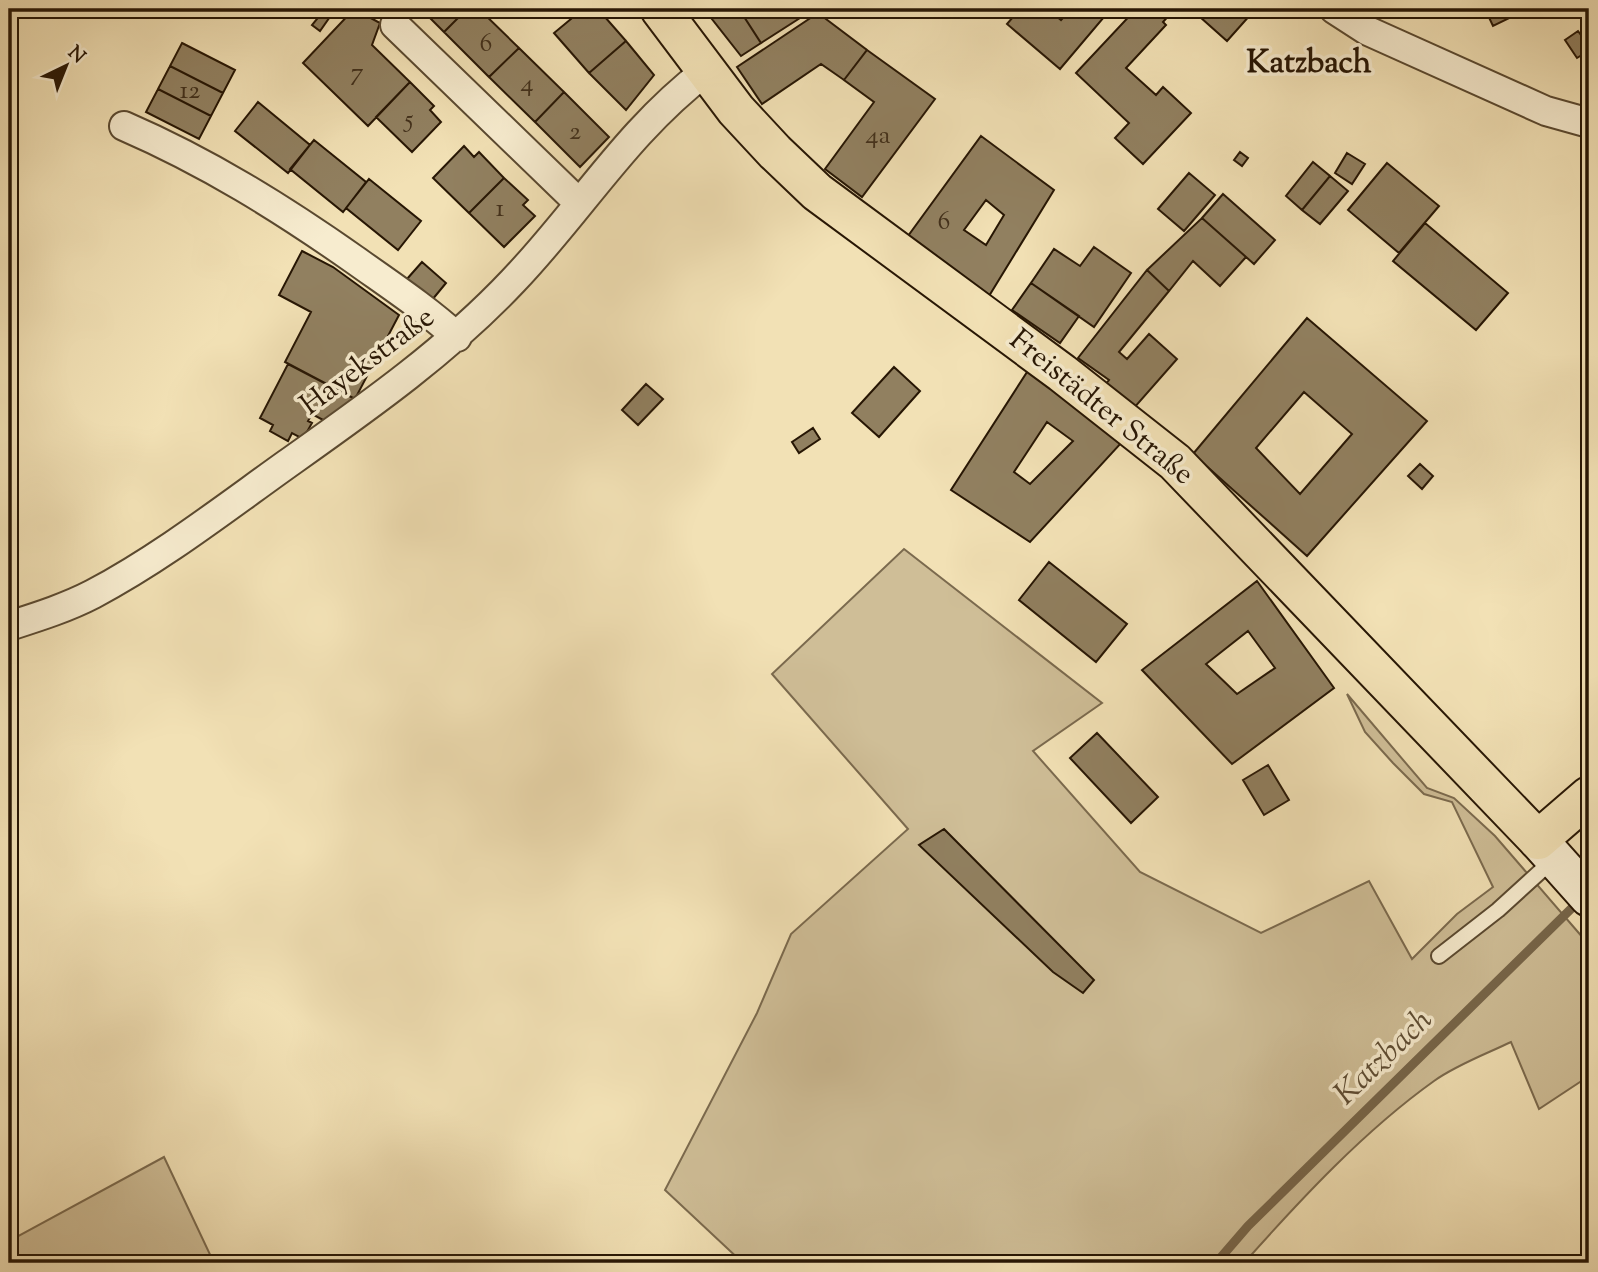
<svg xmlns="http://www.w3.org/2000/svg" width="1598" height="1272" viewBox="0 0 1598 1272" font-family="'Sorts Mill Goudy',serif">
	<style>
		.green { fill: #cfbe97; stroke: #7b6a4e; stroke-width: 2 }
		.lines { fill: none; stroke-linecap: round; stroke-linejoin: round }
		.stream { stroke: #77664a; stroke-width: 9 }
		.building { fill: #918060; stroke: #271604; stroke-width: 2; fill-rule: evenodd }
		.service-casing { stroke: #5a4930; stroke-width: 18 }
		.minor-casing { stroke: #5a4930; stroke-width: 32 }
		.secondary-casing { stroke: #271604; stroke-width: 42 }
		.primary-casing { stroke: #271604; stroke-width: 42 }
		.service { stroke: #f7eccf; stroke-width: 14 }
		.minor { stroke: #f7eccf; stroke-width: 28 }
		.secondary { stroke: #f7eccf; stroke-width: 38 }
		.primary { stroke: #f2e1b5; stroke-width: 38 }
		.labels { text-anchor: middle; dominant-baseline: central; stroke-width: 7; stroke-linejoin: round; paint-order: stroke }
		.number-label { font-size: 26px; fill: #42301b }
		.street-label { font-size: 30px; fill: #271604; stroke: #f7eccf }
		.neighbourhood-label { font-size: 32px; font-weight: bold; fill: #271604; stroke: #f7eccf }
		.water-label { font-size: 32px; font-style: italic; fill: #5d4c33; stroke: #f7eccf }
	</style>
	<rect width="100%" height="100%" fill="#f2e1b5"/>
	<filter id="stains"><feTurbulence type="fractalNoise" baseFrequency=".00286" numOctaves="4"/><feColorMatrix values="0 0 0 0 .2 0 0 0 0 .09 0 0 0 0 .02 0 0 0 .5 -.17"/></filter>
	<radialGradient id="worn" r=".72"><stop offset=".6" stop-color="#630" stop-opacity="0"/><stop offset="1" stop-color="#630" stop-opacity=".3"/></radialGradient>
	<!-- green -->
	<path class="green" d="M904 549 1102 703 1033 751 1140 872 1261 933 1369 881 1412 959 1457 914 1493 887 1452 802 1424 794 1393 763 1365 732 1347 694 1427 788 1454 798 1495 836 1584 939 1589 935V1076L1539 1109 1511 1042C1486 1054 1456 1065 1434 1081 1364 1131 1301 1199 1244 1263H1045L1041 1256 1029 1263H743L665 1190 757 1013 791 934 908 829 772 674Z
		M164 1157 214 1263H9V1241Z"/>
	<g class="lines">
		<!-- stream -->
		<path class="stream" d="M1216 1263 1248 1226 1580 900"/>
	</g>
	<!-- building -->
	<path class="building" d="M318 9 334 11 320 31 312 25 317 19 313 16Z
		M354 9 380 23 372 45 410 82 368 126 303 63Z
		M421 9H467L444 32Z
		M467 9H479L519 48 489 77 444 32Z
		M583 9H598L626 41 589 73 554 33Z
		M711 9H739L761 43 741 56 712 19 716 17Z
		M739 9H814L761 43Z
		M1020 9H1048L1061 20 1071 9 1110 10 1060 69 1007 24Z
		M1136 9H1167L1171 13 1163 22 1166 25 1126 68 1156 95 1163 87 1191 113 1143 164 1115 138 1129 123 1076 73Z
		M1191 9H1245L1251 14 1227 41Z
		M1485 9H1528L1493 26Z
		M818 13 867 50 844 80 821 64 762 104 737 67Z
		M1589 29V59L1585 53 1577 58 1565 40 1578 31 1581 35Z
		M626 41 654 75 626 110 589 73Z
		M182 43 235 70 223 93 170 66Z
		M519 48 564 92 535 122 489 77Z
		M867 50 935 99 862 197 825 169 874 102 844 80Z
		M170 66 223 93 211 116 158 89Z
		M410 82 434 106 430 110 441 122 412 152 376 117Z
		M158 89 211 116 199 139 146 112Z
		M564 92 609 137 580 167 535 122Z
		M258 102 310 145 288 173 235 131Z
		M981 136 1054 190 989 296 908 236ZM986 200 1004 215 986 245 964 230Z
		M314 140 366 182 343 212 290 169Z
		M464 146 474 157 479 152 504 178 469 213 433 178Z
		M1240 152 1248 158 1242 166 1234 160Z
		M1347 153 1365 164 1352 184 1335 173Z
		M1313 162 1330 176 1302 210 1286 196Z
		M1387 163 1439 206 1399 253 1348 210Z
		M1189 173 1215 195 1184 231 1158 209Z
		M1330 176 1348 191 1320 224 1302 210Z
		M504 178 528 200 523 205 535 216 504 247 469 213Z
		M369 179 421 221 398 250 346 208Z
		M1223 194 1275 240 1254 264 1202 218Z
		M1202 218 1246 257 1220 286 1193 261 1169 291 1147 270Z
		M1425 223 1508 293 1476 330 1393 261Z
		M1094 247 1131 273 1094 327 1031 283 1054 249 1080 266Z
		M302 251 333 267 399 315 355 399 285 362 311 312 279 295Z
		M422 262 446 283 432 300 407 279Z
		M1147 270 1169 291 1119 352 1127 359 1149 334 1177 359 1134 408 1105 385 1109 380 1078 358Z
		M1031 283 1079 316 1060 343 1012 310Z
		M1307 318 1427 421 1307 556 1193 454ZM1304 392 1352 434 1300 494 1256 448Z
		M288 364 355 399 325 421 312 414 308 421 312 423 303 439 292 433 288 441 270 431 273 425 260 418Z
		M894 367 920 391 879 437 852 413Z
		M1029 369 1123 441 1030 542 951 490ZM1047 422 1073 441 1030 484 1014 472Z
		M646 384 663 399 638 425 622 410Z
		M813 428 820 439 799 453 792 442Z
		M1420 464 1433 476 1422 489 1408 476Z
		M1049 562 1127 624 1096 662 1019 600Z
		M1257 581 1334 688 1232 764 1142 670ZM1248 631 1275 668 1237 694 1206 664Z
		M1097 733 1158 797 1131 823 1070 758Z
		M1268 765 1289 800 1264 815 1243 780Z
		M944 829 1094 980 1083 993 1053 972 919 845Z"/>
	<g class="lines">
		<!-- service casing -->
		<g class="service-casing">
			<path id="service" d="M1439 956 1498 910 1554 859"/>
		</g>
		<!-- minor casing -->
		<g class="minor-casing">
			<path id="minor" d="M1334 9 1368 31 1546 111 1589 123
				M395 25 579 203
				M124 126C207 162 281 208 355 260 390 285 425 308 457 337
				M9 626C37 617 66 608 93 594 161 558 224 509 287 464 366 408 446 352 513 281 581 210 626 132 706 71"/>
		</g>
		<!-- secondary casing -->
		<g class="secondary-casing">
			<path id="secondary" d="M1538 840 1589 897"/>
		</g>
		<!-- primary casing -->
		<g class="primary-casing">
			<path id="primary" d="M660 9 736 110 775 152 817 192 1062 373 1175 462 1538 840 1589 796"/>
		</g>
		<!-- service -->
		<use href="#service" class="service"/>
		<!-- minor -->
		<use href="#minor" class="minor"/>
		<!-- secondary -->
		<use href="#secondary" class="secondary"/>
		<!-- primary -->
		<use href="#primary" class="primary"/>
	</g>
	<g class="labels">
		<!-- number labels -->
		<g class="number-label">
			<text x="486" y="44">6</text>
			<text x="357" y="73">7</text>
			<text x="527" y="84">4</text>
			<text x="190" y="91">12</text>
			<text x="409" y="120">5</text>
			<text x="575" y="132">2</text>
			<text x="878" y="136">4a</text>
			<text x="500" y="209">1</text>
			<text x="944" y="222">6</text>
		</g>
		<!-- street labels -->
		<g class="street-label">
			<text transform="translate(368 362) rotate(-37)">Hayekstraße</text>
			<text transform="translate(1101 408) rotate(39)">Freistädter Straße</text>
		</g>
		<!-- neighbourhood labels -->
		<g class="neighbourhood-label">
			<text x="1309" y="64">Katzbach</text>
		</g>
		<!-- water labels -->
		<g class="water-label">
			<text transform="translate(1384 1058) rotate(-44)">Katzbach</text>
		</g>
	</g>
	<!-- margin -->
	<rect width="1598" height="1272" fill="none" stroke="#f2e1b5" stroke-width="35"/>
	<rect x="10" y="10" width="1577" height="1251" fill="none" stroke="#271604" stroke-width="3.5"/>
	<rect x="18" y="18" width="1563" height="1237" fill="none" stroke="#271604" stroke-width="2"/>
	<!-- north arrow -->
	<g transform="translate(66 66) rotate(43)" stroke="#f7eccf" stroke-width="5" paint-order="stroke">
	<path d="M0-5L12 26L0 18L-12 26Z" fill="#271604"/>
	<text y="-10" font-size="19" font-weight="bold" text-anchor="middle" fill="#271604">N</text>
	</g>
	<rect width="100%" height="100%" filter="url(#stains)"/>
	<rect width="100%" height="100%" fill="url(#worn)"/>
</svg>
